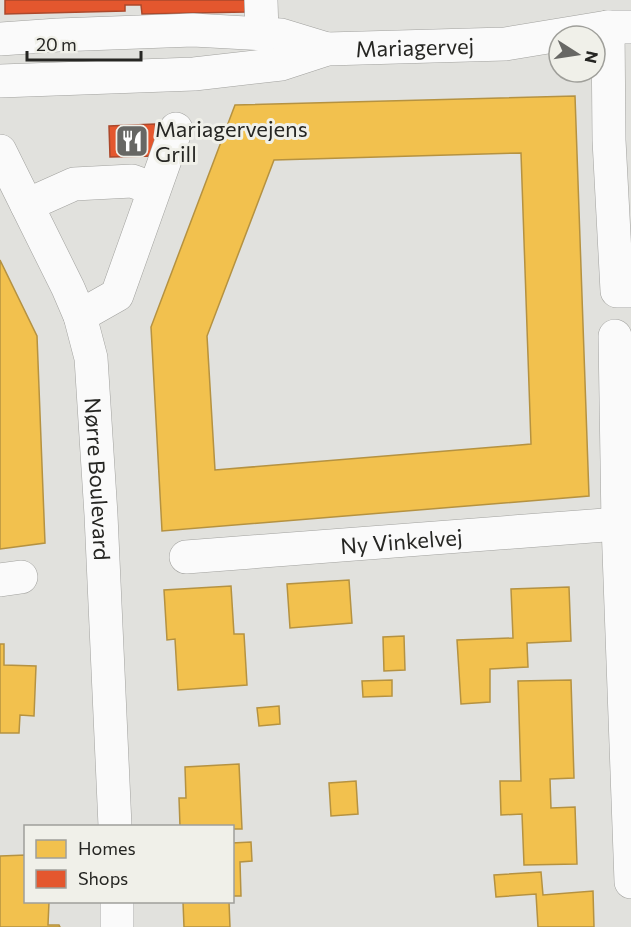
<svg xmlns="http://www.w3.org/2000/svg" width="631" height="927" viewBox="0 0 631 927" font-family="Commissioner,sans-serif">
	<style>
		.homes { fill: #f2c14e; stroke: #b59241; stroke-width: 1.5; fill-rule: evenodd }
		.shops { fill: #e4572e; stroke: #ab482b; stroke-width: 1.5 }
		.lines { fill: none; stroke-linecap: round; stroke-linejoin: round }
		.minor-casing { stroke: #a1a19e; stroke-width: 34 }
		.minor { stroke: #fafafa; stroke-width: 33 }
		.labels { text-anchor: middle; dominant-baseline: central; stroke-width: 6; stroke-linejoin: round; paint-order: stroke }
		.street-label { font-size: 22px; fill: #262623; stroke: #f0f0e9 }
		.poi-label { font-size: 22px; fill: #262623; stroke: #f0f0e9; text-anchor: start }
	</style>
	<rect width="100%" height="100%" fill="#e1e1dd"/>
	<!-- homes -->
	<path class="homes" d="M575 96 589 496 162 531 151 327 235 105ZM521 153 531 444 215 470 207 336 274 160Z
		M0 260 37 336 45 543 0 549Z
		M349 580 352 623 290 628 287 584Z
		M231 586 234 634H244L247 685 178 690 175 639 167 640 164 590Z
		M569 587 571 641 527 643 528 667 490 669V702L461 704 457 640 513 638 511 589Z
		M404 636 405 670 384 671 383 637Z
		M0 644H4V665L36 666 34 716 20 715 19 733H0Z
		M392 680V696L363 697 362 681Z
		M571 680 574 778 550 779 551 808 575 807 577 864 524 865 522 814 501 815 500 781H521L518 681Z
		M279 706 280 724 259 726 257 708Z
		M239 764 242 829H232V826H180L179 798H186L185 767Z
		M356 781 358 814 331 816 329 783Z
		M251 842 252 861 240 862 241 896H232V843Z
		M26 855V902H49L48 925H59L60 927H0V856Z
		M541 872 543 895 593 891 594 927H538L536 894 496 897 494 875Z
		M183 902H229L230 927H184Z"/>
	<!-- shops -->
	<path class="shops" d="M5 0H245V12L142 14 141 5H125V11L5 14Z
		M155 124V156L110 157 109 126Z"/>
	<g class="lines">
		<!-- minor casing -->
		<g class="minor-casing">
			<g id="minor">
				<path d="M261 0 262 34"/>
				<path d="M608 27 609 140 617 291H631"/>
				<path d="M0 39 58 35 193 30 281 35 327 49"/>
				<path id="s1" d="M0 81 194 74 281 64 327 49 505 44 608 27H631"/>
				<path id="s2" d="M0 151 68 288 80 316 91 358 101 515 115 826"/>
				<path d="M27 205 74 184 132 181 154 189"/>
				<path d="M80 316 117 295 176 129"/>
				<path d="M615 336 618 524 631 882"/>
				<path id="s3" d="M186 557 618 524"/>
				<path d="M0 580 21 577"/>
				<path d="M117 902V927"/>
			</g>
		</g>
		<!-- minor -->
		<use href="#minor" class="minor"/>
	</g>
	<!-- icons -->
	<defs>
		<g id="restaurant-square" transform="scale(1.725)"><rect x="-9" y="-9" width="18" height="18" rx="4" fill="#676764" stroke="#f0f0e9"/><path d="M-5-6h1v4h1v-4h1v4h1v-4h1v5L-1.5 .5V6h-2V.5L-5-1ZM5-6V6H3V1.5H1.5Q1.5-4 5-6Z" fill="#fff"/></g>
	</defs>
	<g fill-rule="evenodd">
		<use href="#restaurant-square" x="132" y="141"/>
	</g>
	<g class="labels">
		<!-- street labels -->
		<g class="street-label">
			<text stroke="none"><textPath href="#s1" startOffset="418">Mariagervej</textPath></text>
			<text stroke="none"><textPath href="#s2" startOffset="348">Nørre Boulevard</textPath></text>
			<text stroke="none"><textPath href="#s3" startOffset="216">Ny Vinkelvej</textPath></text>
		</g>
		<!-- poi labels -->
		<g class="poi-label">
			<text x="155" y="128">Mariagervejens<tspan x="155" dy="25">Grill</tspan></text>
		</g>
	</g>
	<!-- legend -->
	<rect x="24" y="825" width="210" height="78" fill="#f0f0e9" stroke="#9f9f9a" stroke-width="1.5"/>
	<rect x="36" y="840" width="30" height="18" fill="#f2c14e" stroke="#9f9f9a" stroke-width="1.5"/>
	<text x="78" y="855" font-size="18" fill="#262623">Homes</text>
	<rect x="36" y="870" width="30" height="18" fill="#e4572e" stroke="#9f9f9a" stroke-width="1.5"/>
	<text x="78" y="885" font-size="18" fill="#262623">Shops</text>
	<!-- north arrow -->
	<g transform="translate(577 54) rotate(102)"><circle r="28" fill="#f0f0e9" stroke="#9f9f9a" stroke-width="1.5"/>
	<path d="M0-4.5L10 22L0 15L-10 22Z" fill="#676764"/>
	<text y="-9" font-size="16" font-weight="bold" text-anchor="middle" fill="#262623">N</text>
	</g>
	<!-- scale -->
	<path d="M27 51v9h114v-9" fill="none" stroke="#262623" stroke-width="3"/>
	<text x="36" y="51" font-size="18" fill="#262623" stroke="#f0f0e9" stroke-width="4.5" paint-order="stroke">20 m</text>
</svg>
